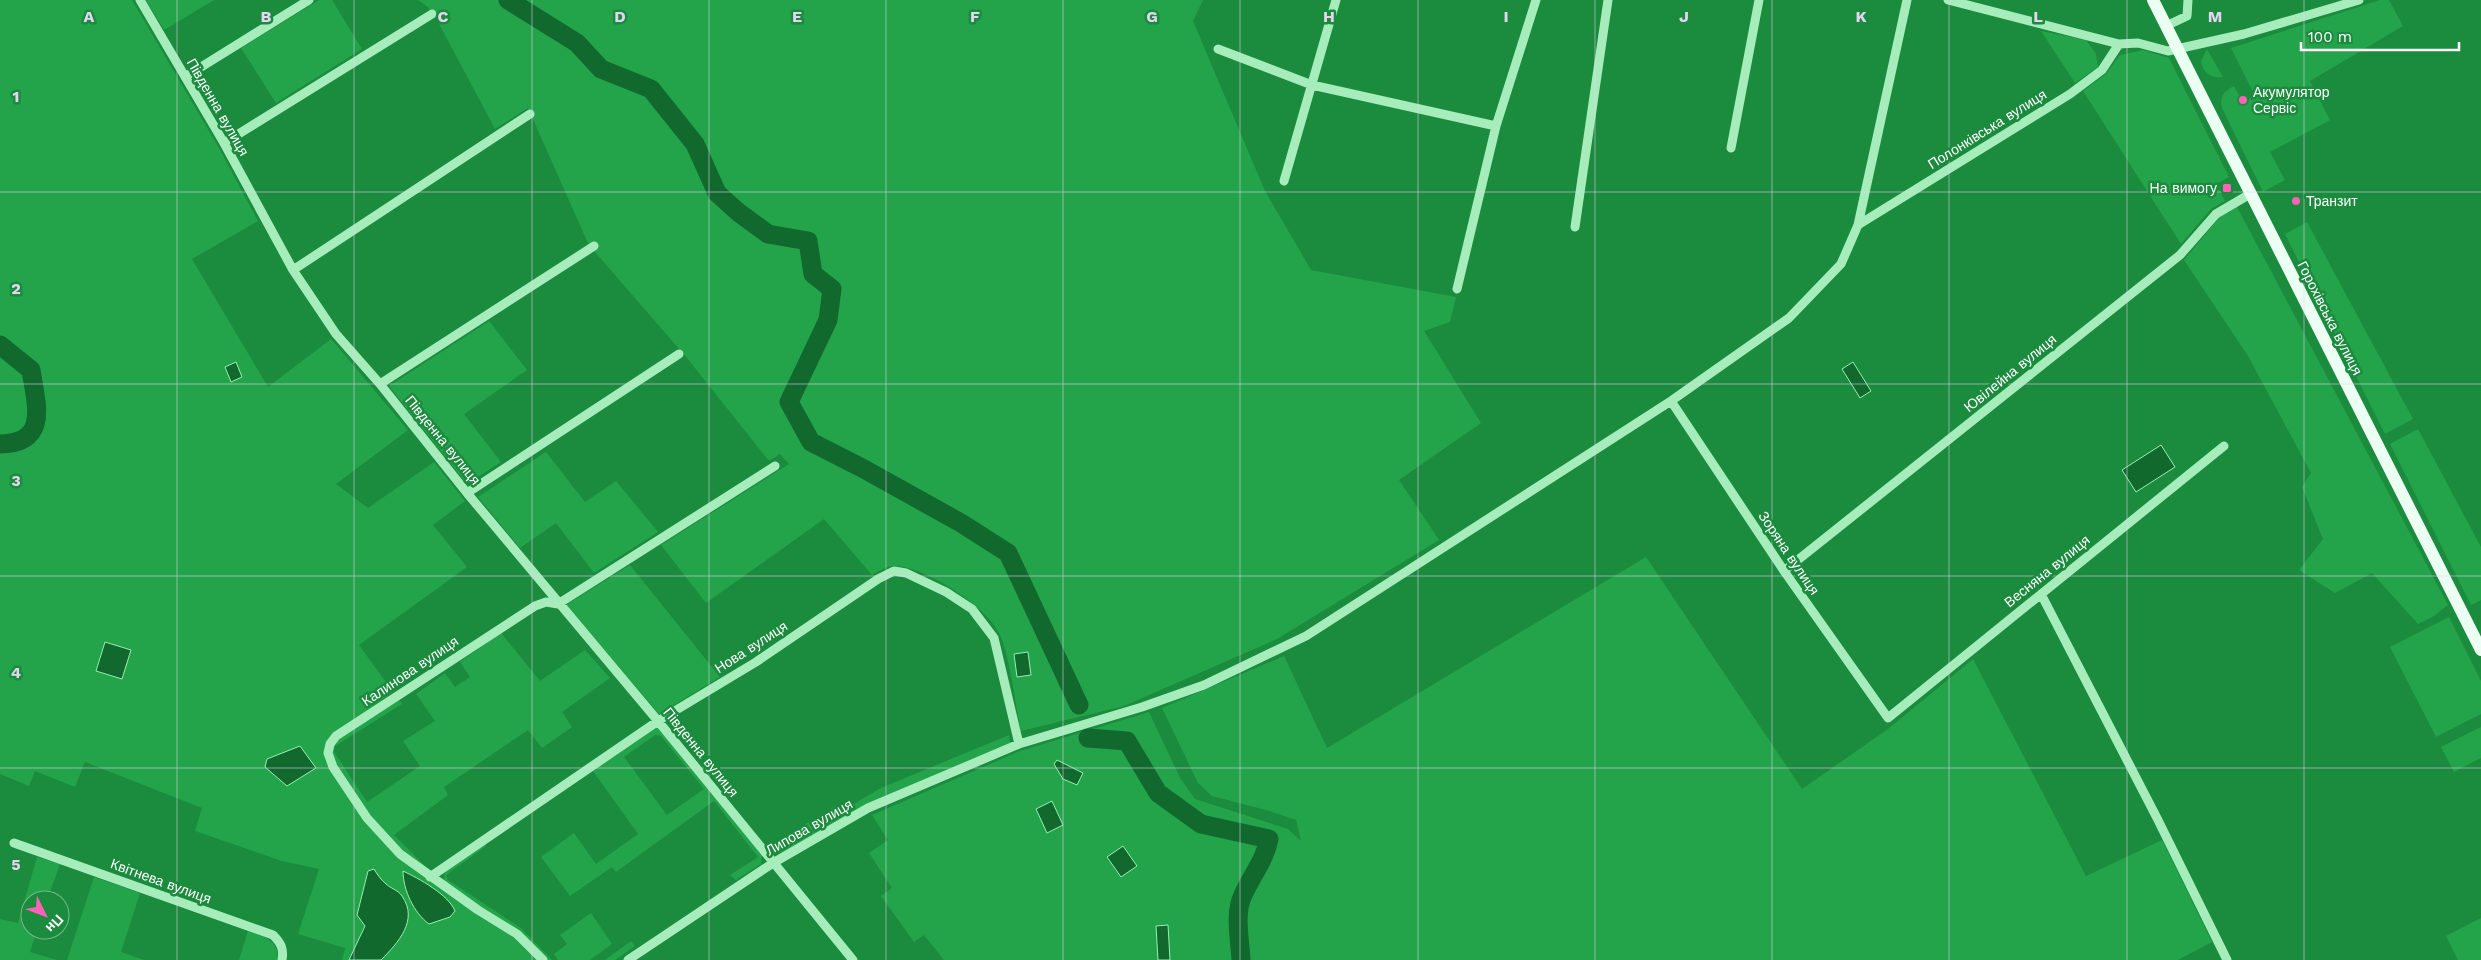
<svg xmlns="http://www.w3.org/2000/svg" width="2481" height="960" viewBox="0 0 2481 960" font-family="'Work Sans',sans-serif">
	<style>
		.green { fill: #24a44a; fill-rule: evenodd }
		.water { fill: #12692e; stroke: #99efb1 }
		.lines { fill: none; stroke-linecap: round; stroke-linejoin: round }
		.river { stroke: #12692e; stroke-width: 19 }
		.minor { stroke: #a6edbb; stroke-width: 9 }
		.major { stroke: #ecfff3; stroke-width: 12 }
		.grid { fill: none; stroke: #e5d5f2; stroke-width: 1; stroke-opacity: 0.55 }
		.poi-dot { fill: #fe62b6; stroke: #1b8b3e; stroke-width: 2 }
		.labels { text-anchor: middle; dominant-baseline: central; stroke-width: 5; stroke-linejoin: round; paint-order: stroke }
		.poi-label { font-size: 14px; fill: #fff; stroke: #1b8b3e; text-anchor: start }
		.street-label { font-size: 14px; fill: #fff; stroke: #1b8b3e }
		.grid-label { font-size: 16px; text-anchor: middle; font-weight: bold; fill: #e5d5f2; stroke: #1b8b3e; stroke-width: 5; stroke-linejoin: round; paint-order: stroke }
	</style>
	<rect width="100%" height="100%" fill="#1b8b3e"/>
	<!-- green -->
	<path class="green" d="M0 0H132L219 148 258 221 192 259 268 387 331 339 408 430 336 484 368 508 434 462 465 501 433 525 467 567 359 645 393 692 334 734 324 753 398 857 515 936 539 960H381C398 943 419 920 402 896 398 890 390 888 386 884 381 880 377 874 373 869L365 926 349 960H342L345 948 298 934 319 869 282 861 195 831 202 808 85 762 75 787 35 771 29 786 0 774Z
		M146 0H214L164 30Z
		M319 0H332L362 49 276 103 241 48Z
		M418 0H1203L1193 21 1265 191 1311 270 1456 297 1450 322 1424 331 1481 423 1399 480 1439 540 1277 639 1124 706 1021 731C1015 703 1011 663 1001 637 990 608 924 565 893 566 887 566 878 572 872 575L824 519 706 603 661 545 789 464 780 454 769 461 687 358 595 252 587 241 528 108 495 129 437 20 428 7Z
		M2380 0H2389L2403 26 2310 81 2330 120 2270 152 2285 180 2263 192 2222 108C2219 97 2224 91 2234 86L2243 102 2255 96 2231 48Z
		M2041 31 2086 40 2096 54 2098 67 2075 83Z
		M2207 49 2223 77C2211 79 2203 73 2201 61Z
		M2143 50 2169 58 2229 177 2216 184 2225 201 2211 209 2181 244 2083 91 2106 74 2120 55Z
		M2237 207 2448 605 2434 616 2418 624 2372 573 2335 593 2299 570 2323 539 2302 487 2311 473 2248 356 2184 260 2219 218Z
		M2307 222 2413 419 2385 434 2285 234Z
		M489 321 527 370 464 414 501 462 467 484 389 386Z
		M2418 429 2481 547V600L2471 605 2390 444Z
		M546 452 585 502 616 481 658 532 594 573 556 523 520 548 478 497Z
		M1646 557 1802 789 1888 729 1973 659 2086 876 2162 840 2212 942 2178 960H944L924 935 914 942 881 896 892 888 869 853 888 840 872 815 1020 751 1149 712 1180 778 1195 799 1288 829 1301 841 1296 820 1266 810 1212 796 1198 783 1162 708 1284 656 1327 748Z
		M630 565 720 677 659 714 566 605Z
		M2449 617 2481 681V714L2436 737 2390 647Z
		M501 633 540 681 585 650 610 678 562 712 572 727 542 748 528 730 444 787 448 795 394 835 428 869C420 864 410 859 402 852 386 838 330 771 331 751 331 745 335 742 338 738L399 699 402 704 335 746 334 752 367 802 420 766 403 741 435 721 416 694 445 673 455 687 470 677 460 662Z
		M2481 727V758L2454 772 2441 747Z
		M653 728H658L762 855 761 864 736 880 730 875 758 857 714 801 616 872 612 867 570 896 541 857 574 833 596 864 638 834 593 771ZM655 735 661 736 704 789 667 815 624 757Z
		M1009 735 1010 743 866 804 781 853 766 848 835 806 840 812 881 788Z
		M485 844 486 846 446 875 448 880 521 928 552 960H547L445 882 444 876 447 869Z
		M37 857 60 864 47 900H30V930H37L30 952 57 960H0V919L18 923Z
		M94 877 140 893 121 952 144 960H67Z
		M591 913 612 944 590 960H558L554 954 567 944 560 935Z
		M2481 918V960H2458L2446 936Z
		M248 931C264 937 280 940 277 960H239Z
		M631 941 635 946 615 960H605Z"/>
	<!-- water -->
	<path class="water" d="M236 362 242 377 231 382 225 367Z
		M1853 362 1871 391 1860 398 1842 369Z
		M2161 445 2175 467 2136 492 2122 470Z
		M105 642 131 650 122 679 96 671Z
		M1028 652 1031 675 1017 677 1014 654Z
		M300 746 316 768 287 786 265 767 267 759Z
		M1057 760 1083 773 1077 785 1063 779 1054 764Z
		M1052 801 1063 825 1047 833 1036 809Z
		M1123 846 1137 866 1121 877 1107 857Z
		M374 869C377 874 381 880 386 884 390 888 398 890 402 896 419 920 398 943 381 960H349L365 926 357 915 368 871Z
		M403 871C418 878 449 895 455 911L450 917 429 924C414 913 403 890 403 871Z
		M1168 925 1170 960H1158L1156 926Z"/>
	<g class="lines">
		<!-- river -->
		<path class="river" d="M508 0 577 43 601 69 651 89 695 144 717 193 738 212 768 234 808 241 813 274 832 289 828 320 789 402 811 442 864 469 961 523 1008 553 1079 705
			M0 345 31 370C36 404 50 443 0 444
			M1088 738 1127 741 1158 793 1201 824 1269 839C1265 860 1252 875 1243 895 1234 913 1240 940 1241 960"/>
		<!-- minor -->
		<path class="minor" d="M140 0 224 143 293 270 336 334 380 384 467 493 658 721 853 960
			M1948 0 2119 44 2138 43 2168 51 2244 34 2359 0
			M2166 26 2187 16 2188 0
			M1218 49 1312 85 1496 126
			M185 77 309 0
			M224 143 432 14
			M1731 148 1759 0
			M1284 181 1336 0
			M1858 225 2070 94 2102 70 2119 44
			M1575 227 1608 0
			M293 270 530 114
			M1457 289 1496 126 1536 0
			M380 384 594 246
			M1671 401 1784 571 1888 718 2224 446
			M467 493 679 354
			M1784 571 2180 255 2216 214 2250 194
			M2041 594 2158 820 2227 960
			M14 843 273 935C281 943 284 949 282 960
			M430 877 658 721 756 662 878 579 894 571 906 573 946 592 972 609 994 638 1019 744
			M543 960 517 934 478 910 400 854 367 818 333 767 328 753 330 744 336 736 535 606 546 602 558 604 775 466
			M628 960 773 863 868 808 1019 744 1142 707 1204 685 1306 636 1671 401 1789 318 1841 264 1858 225 1907 0"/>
		<!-- major -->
		<path class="major" d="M2153 0 2481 650"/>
	</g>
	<!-- grid -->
	<path class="grid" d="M177 0V960M354 0V960M532 0V960M709 0V960M886 0V960M1063 0V960M1240 0V960M1418 0V960M1595 0V960M1772 0V960M1949 0V960M2127 0V960M2304 0V960M0 192H2481M0 384H2481M0 576H2481M0 768H2481"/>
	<!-- markers -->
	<g class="poi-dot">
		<circle cx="2243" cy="100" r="5"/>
		<rect x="2222" y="183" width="10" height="10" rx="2.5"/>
		<circle cx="2296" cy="201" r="5"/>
	</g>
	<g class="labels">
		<!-- poi labels -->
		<g class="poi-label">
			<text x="2253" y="92">Акумулятор<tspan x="2253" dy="16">Сервіс</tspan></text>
			<text x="2217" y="188" text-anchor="end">На вимогу</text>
			<text x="2306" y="201">Транзит</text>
		</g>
		<!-- street labels -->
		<g class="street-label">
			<text transform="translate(218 107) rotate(60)">Південна вулиця</text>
			<text transform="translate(1987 129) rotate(-32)">Полонківська вулиця</text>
			<text transform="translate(2330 318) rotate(63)">Горохівська вулиця</text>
			<text transform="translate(2010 373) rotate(-39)">Ювілейна вулиця</text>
			<text transform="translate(443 440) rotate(51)">Південна вулиця</text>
			<text transform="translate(1789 553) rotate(56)">Зоряна вулиця</text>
			<text transform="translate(2047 571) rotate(-39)">Весняна вулиця</text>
			<text transform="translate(751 647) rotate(-33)">Нова вулиця</text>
			<text transform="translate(410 671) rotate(-34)">Калинова вулиця</text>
			<text transform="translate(701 752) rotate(51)">Південна вулиця</text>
			<text transform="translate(809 827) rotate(-30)">Липова вулиця</text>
			<text transform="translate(161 881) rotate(20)">Квітнева вулиця</text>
		</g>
	</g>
	<g class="grid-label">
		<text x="89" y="22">A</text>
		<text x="266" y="22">B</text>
		<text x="443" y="22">C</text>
		<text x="620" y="22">D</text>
		<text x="797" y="22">E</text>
		<text x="975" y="22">F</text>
		<text x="1152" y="22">G</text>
		<text x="1329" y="22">H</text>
		<text x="1506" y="22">I</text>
		<text x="1684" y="22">J</text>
		<text x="1861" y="22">K</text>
		<text x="2038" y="22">L</text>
		<text x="2215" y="22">M</text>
		<text x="16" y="102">1</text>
		<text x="16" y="294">2</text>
		<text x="16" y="486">3</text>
		<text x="16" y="678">4</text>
		<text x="16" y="870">5</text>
	</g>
	<!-- north arrow -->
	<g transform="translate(45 915) rotate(132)"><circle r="24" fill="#1b8b3e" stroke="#76b98b"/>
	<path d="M0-4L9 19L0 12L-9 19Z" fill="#fe62b6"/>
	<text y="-8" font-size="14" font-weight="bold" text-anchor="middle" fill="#ffffff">Пн</text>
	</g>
	<!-- scale -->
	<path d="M2301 42v8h158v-8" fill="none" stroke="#ffffff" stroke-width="2.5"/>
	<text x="2308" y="42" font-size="15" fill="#ffffff" stroke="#1b8b3e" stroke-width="4" paint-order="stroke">100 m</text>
</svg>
